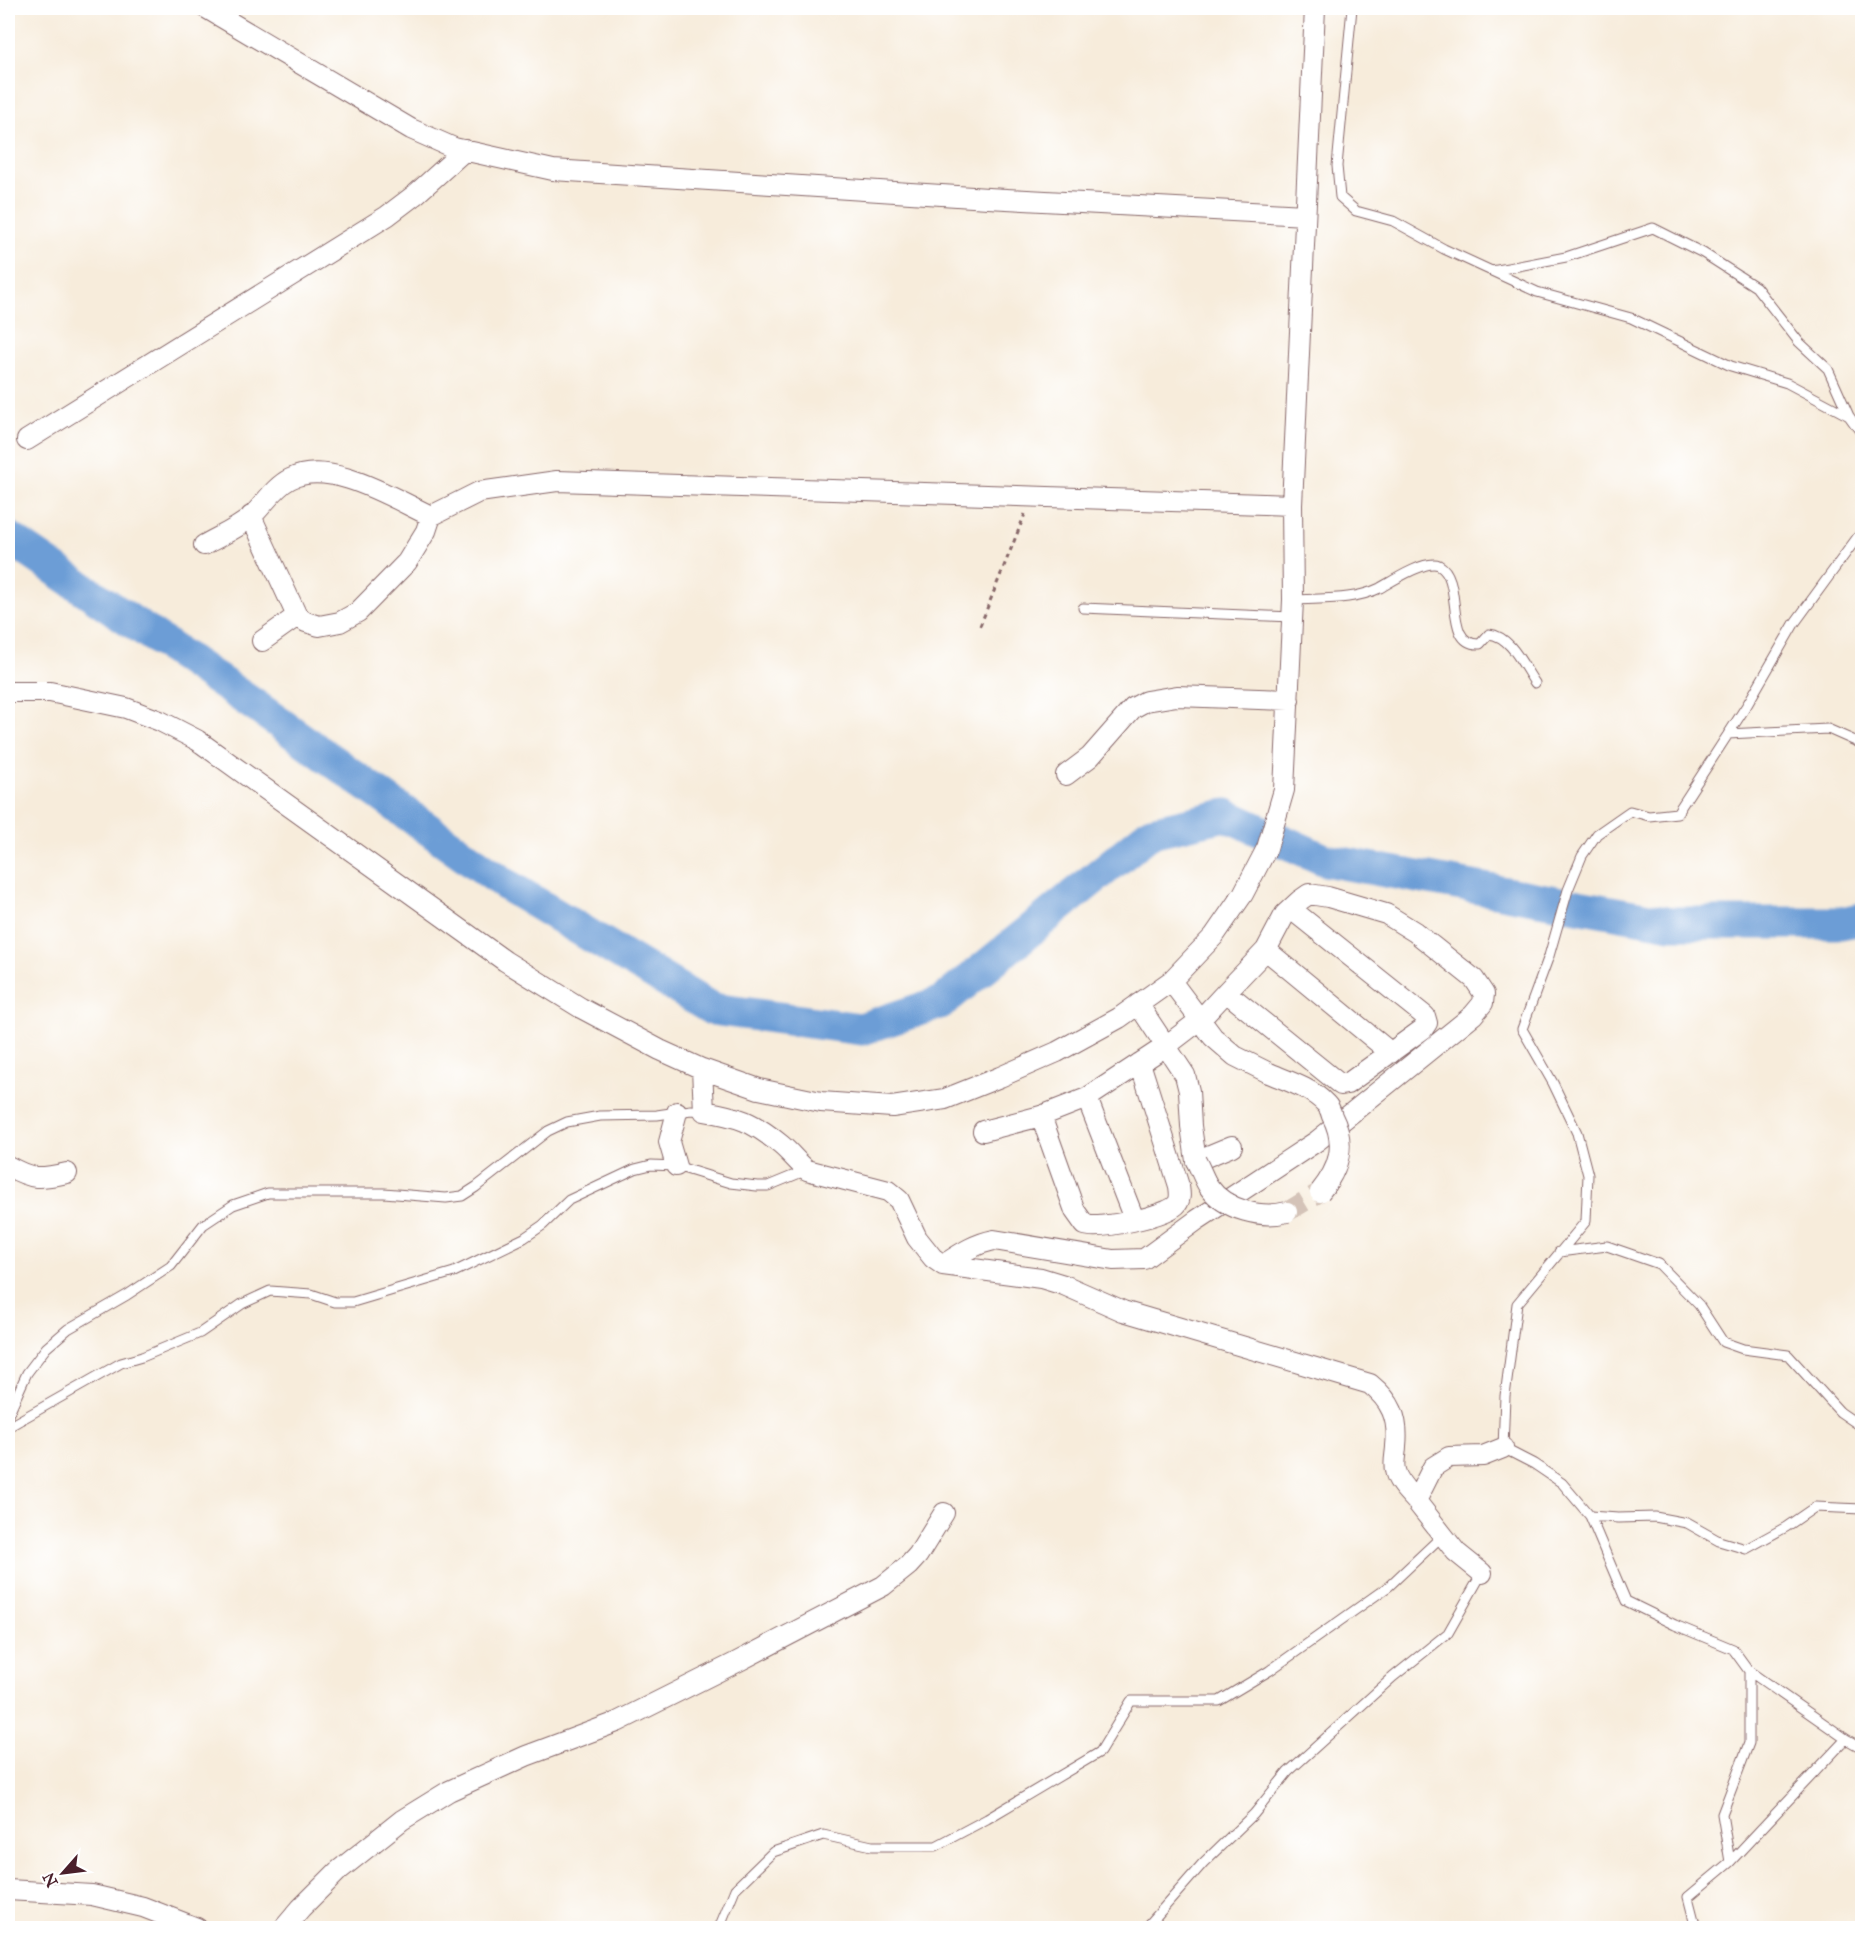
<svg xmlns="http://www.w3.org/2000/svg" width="1870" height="1936" viewBox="0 0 1870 1936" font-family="'IM FELL Great Primer',serif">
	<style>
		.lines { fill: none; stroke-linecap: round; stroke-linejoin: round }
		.river { stroke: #6c9dd6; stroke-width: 33 }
		.minor-tunnel { stroke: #d4c3b8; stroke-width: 20; stroke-dasharray: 20 10; stroke-linecap: butt }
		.service-casing { stroke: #876769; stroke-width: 11 }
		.minor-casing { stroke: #876769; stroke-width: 22 }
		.path { stroke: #876769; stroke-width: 3; stroke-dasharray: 4.5 4.5; stroke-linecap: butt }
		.service { stroke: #fff; stroke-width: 9 }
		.minor { stroke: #fff; stroke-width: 20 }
		.minor-bridge-casing { stroke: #876769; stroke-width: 22; stroke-linecap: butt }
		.minor-bridge { stroke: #fff; stroke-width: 20 }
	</style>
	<rect width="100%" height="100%" fill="#fff"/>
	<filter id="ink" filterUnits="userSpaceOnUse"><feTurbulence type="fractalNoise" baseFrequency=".0167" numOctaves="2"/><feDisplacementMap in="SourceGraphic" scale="12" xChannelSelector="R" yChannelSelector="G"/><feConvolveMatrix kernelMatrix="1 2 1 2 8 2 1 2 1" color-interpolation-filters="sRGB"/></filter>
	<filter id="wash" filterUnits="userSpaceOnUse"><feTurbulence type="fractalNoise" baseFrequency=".008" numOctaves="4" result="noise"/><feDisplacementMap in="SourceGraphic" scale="24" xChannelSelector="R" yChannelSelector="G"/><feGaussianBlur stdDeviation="1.35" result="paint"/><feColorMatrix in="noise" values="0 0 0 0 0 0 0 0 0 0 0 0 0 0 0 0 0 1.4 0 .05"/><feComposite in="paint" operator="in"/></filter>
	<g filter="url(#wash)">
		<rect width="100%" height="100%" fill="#f7ecdb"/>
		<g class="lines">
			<!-- river -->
			<path class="river" d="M8 537 257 707 508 886 712 1009 861 1029 942 1002 1151 832 1226 815 1325 860 1671 923H1841L1862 919"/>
		</g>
	</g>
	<g filter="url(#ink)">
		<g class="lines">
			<!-- minor-tunnel -->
			<path class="minor-tunnel" d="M1287 1212 1320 1192"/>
			<!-- service casing -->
			<g class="service-casing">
				<path id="service" d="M1352 8 1337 166 1340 197 1356 211 1393 221 1444 249 1537 292 1631 318 1731 366 1787 383 1849 416 1862 434
					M1492 271 1566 257 1653 228 1703 253 1756 287 1799 342 1828 369 1849 416
					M1862 531 1794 624 1747 705 1677 813 1649 816 1630 811 1597 834 1582 856 1568 890 1549 956 1522 1029 1553 1083 1577 1133 1588 1175 1586 1221 1517 1304 1505 1396 1503 1448 1534 1464 1562 1483 1590 1516 1618 1518 1655 1517 1687 1523 1719 1541 1746 1549 1786 1527 1815 1507 1862 1509
					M1293 600C1322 598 1353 601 1380 588 1392 581 1426 559 1439 565 1465 579 1442 646 1480 644L1489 634C1511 636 1523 666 1535 683
					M1083 608 1292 617
					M1728 734 1828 729 1862 744
					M1559 1252 1607 1246 1659 1264 1699 1305 1723 1342 1743 1349 1788 1355 1840 1412 1862 1427
					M8 1415 27 1373 46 1348 68 1329 127 1295 171 1266 203 1225 233 1205 268 1193H384L446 1198 462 1196 476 1187 548 1131 567 1122 600 1116 657 1115 691 1110 704 1111
					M8 1427 121 1363 142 1357 200 1333 242 1304 270 1291 311 1294 335 1302H353L454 1272 524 1238 543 1225 569 1200 635 1169 651 1165 676 1166 731 1183 757 1186H768L807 1170
					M1590 1516 1626 1601 1675 1625 1733 1649 1749 1671V1743L1722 1814 1730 1862 1846 1739 1862 1748
					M1749 1671 1846 1739
					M719 1928 735 1889 773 1852 823 1835 872 1846H936L987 1819 1100 1752 1131 1701H1219L1269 1671 1389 1586 1442 1536
					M1146 1928 1203 1863 1254 1814 1288 1772 1393 1677 1448 1633 1482 1573
					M1696 1928 1688 1897 1730 1862"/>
			</g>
			<!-- minor casing -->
			<g class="minor-casing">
				<path id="minor" d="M206 8 411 129 454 148 553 170 988 198 1305 215
					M27 440 387 216 416 194 465 150
					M251 516 297 616 306 622 319 626 340 622 358 612 407 562 426 531 431 516 479 492 557 481 1292 505
					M204 545C220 536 237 529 251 517 264 505 274 487 290 479 330 458 394 499 431 516
					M262 641 297 616
					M8 692H50L126 708 160 721 197 740 505 961 581 1008 660 1050 702 1069 759 1089 821 1102 892 1107 945 1099 1000 1077 1057 1052 1119 1018 1171 981 1214 936 1243 894 1267 848 1284 790 1293 600 1292 505 1315 8
					M1066 775 1090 757 1133 708 1146 701 1177 696 1289 700
					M1266 950 1391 1053
					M1171 981 1213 1037 1235 1056 1269 1073
					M1226 992 1341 1085 1347 1084 1423 1029 1427 1023 1425 1016 1291 909
					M1138 1004 1185 1075 1189 1091 1191 1126 1196 1161 1232 1146
					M702 1069 704 1111C739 1117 752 1121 780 1144 790 1152 797 1162 807 1170L888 1191 899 1200 917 1238 933 1258 943 1265 1041 1278 1064 1285 1123 1311 1370 1384C1391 1401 1399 1418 1396 1446 1396 1453 1393 1463 1395 1470 1397 1482 1408 1492 1416 1501L1433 1467 1449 1457 1483 1456 1503 1448
					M1087 1098 1134 1219
					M1041 1116 1075 1211 1085 1225C1099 1230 1168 1216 1177 1204 1181 1199 1180 1193 1179 1186L1140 1063
					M8 1166C33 1180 39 1179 67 1173
					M676 1166 669 1142 677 1112
					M943 1265C960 1254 974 1244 994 1240L1113 1260 1144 1259 1197 1220 1317 1141 1473 1015 1483 1003 1484 994 1474 979 1415 932 1386 914 1328 897 1309 894 1299 901 1285 914 1266 950 1226 992 1200 1020 1166 1046 1087 1098 1041 1116 983 1131
					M1416 1501 1456 1552 1482 1573
					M8 1890 92 1895 143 1907 197 1928
					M284 1928 301 1908 338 1871 402 1820 449 1791 526 1756 617 1722 735 1663 883 1586 908 1566 918 1555 944 1513"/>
			</g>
			<!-- path -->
			<path class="path" d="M980 626 1025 514"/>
			<!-- service -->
			<use href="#service" class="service"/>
			<!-- minor -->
			<use href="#minor" class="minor"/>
			<!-- minor-bridge casing -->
			<g class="minor-bridge-casing">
				<path id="minor-bridge" d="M1269 1073C1288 1081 1311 1088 1326 1104 1329 1107 1331 1112 1332 1116 1347 1145 1339 1169 1320 1192
					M1196 1161C1201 1170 1204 1180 1209 1187 1225 1210 1262 1219 1287 1212"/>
			</g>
			<!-- minor-bridge -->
			<use href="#minor-bridge" class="minor-bridge"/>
		</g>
	</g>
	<!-- margin -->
	<rect width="1870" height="1936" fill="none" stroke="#fff" stroke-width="30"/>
	<!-- north arrow -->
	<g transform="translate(63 1873) rotate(242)" stroke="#ffffff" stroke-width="4.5" paint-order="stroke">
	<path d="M0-4.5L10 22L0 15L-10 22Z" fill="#4a1f2b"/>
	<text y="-9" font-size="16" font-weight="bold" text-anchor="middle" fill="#4a1f2b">N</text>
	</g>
</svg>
